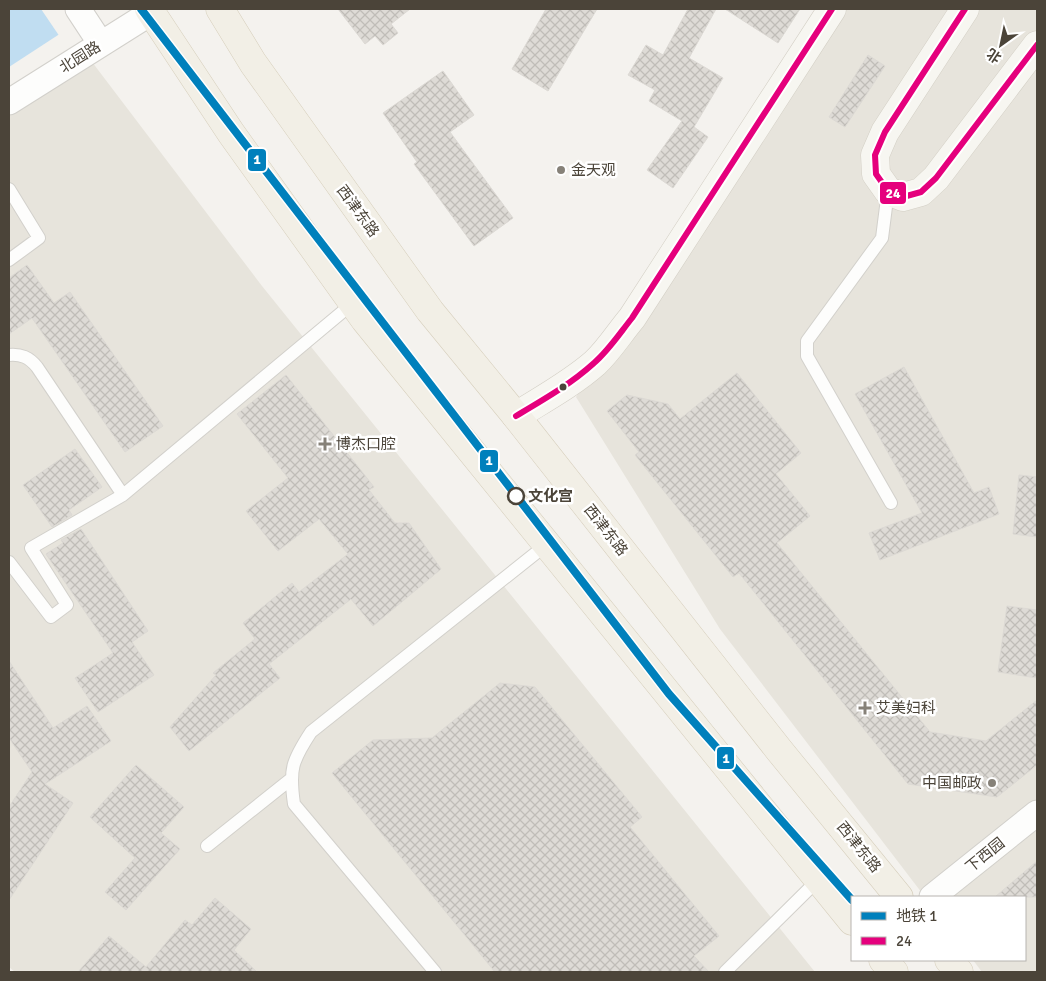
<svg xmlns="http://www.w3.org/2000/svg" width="1046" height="981" viewBox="0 0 1046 981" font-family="Signika,'Noto Sans SC',sans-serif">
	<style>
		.residential { fill: #e7e4dc }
		.water { fill: #c0ddf1 }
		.pier { fill: #f4f2ee }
		.building { fill: url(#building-cross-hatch); stroke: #dcd9d4 }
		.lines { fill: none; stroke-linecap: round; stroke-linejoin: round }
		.lane-casing { stroke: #d2d0cb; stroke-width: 14 }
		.street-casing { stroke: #d2d0cb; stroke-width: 27 }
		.secondary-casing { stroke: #d3cfc5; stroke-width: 29 }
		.primary-casing { stroke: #d6cebb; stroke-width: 29 }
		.lane { stroke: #fdfdfc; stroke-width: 12 }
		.street { stroke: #fdfdfc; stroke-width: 25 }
		.secondary { stroke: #f7f6f1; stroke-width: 28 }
		.primary { stroke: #f2efe6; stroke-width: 28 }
		.bus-1-casing { stroke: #fff; stroke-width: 10 }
		.bus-1 { stroke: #e5007d; stroke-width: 6 }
		.metro-1-casing { stroke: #fff; stroke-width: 11 }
		.metro-1 { stroke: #0080bc; stroke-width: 8 }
		.poi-dot { fill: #868178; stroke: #fff; stroke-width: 2 }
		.bus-dot { fill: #4b4439; stroke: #fff; stroke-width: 2 }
		.stop-dot { fill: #fff; stroke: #4b4439; stroke-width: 2.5 }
		.labels { text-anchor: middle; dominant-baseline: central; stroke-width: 5; stroke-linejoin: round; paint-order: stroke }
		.street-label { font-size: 15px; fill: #4b4439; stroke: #fff }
		.poi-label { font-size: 15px; fill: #4b4439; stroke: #fff; text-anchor: start }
		.stop-label { font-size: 15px; font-weight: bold; fill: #4b4439; stroke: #fff; text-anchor: start }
		.line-badge { stroke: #fff; stroke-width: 2 }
		.badge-label { font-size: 14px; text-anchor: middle; font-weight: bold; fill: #fff }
	</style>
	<defs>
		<pattern id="building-cross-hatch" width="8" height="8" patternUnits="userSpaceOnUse" patternTransform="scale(1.25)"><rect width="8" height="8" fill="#dedbd6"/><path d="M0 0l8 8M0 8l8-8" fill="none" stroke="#c0bdb8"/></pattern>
	</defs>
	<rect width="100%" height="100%" fill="#f4f2ee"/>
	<!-- residential -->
	<path class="residential" d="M822 9H1037V972H982L973 960H1025V897H925L720 629 576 397Z
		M86 54 262 286 815 972H15L9 967V105Z"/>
	<!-- water -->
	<path class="water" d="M9 9H98L9 67Z"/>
	<!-- pier -->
	<path class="pier" d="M41 9H100L60 37Z"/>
	<!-- building -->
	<path class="building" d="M338 9H410L391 24 398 33 383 45 375 36 365 44Z
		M546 9H597L548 91 512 69Z
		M688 9H716L689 58 723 78 694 127 708 137 673 188 647 170 682 121 649 101 655 90 628 75 646 45 663 55Z
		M725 9H800L778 43Z
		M868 55 885 66 845 127 829 117Z
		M443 71 474 115 450 132 513 218 474 246 414 164 417 162 383 113Z
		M27 265 54 303 70 292 163 426 125 452 32 318 9 334V278Z
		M904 367 974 493 989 487 999 514 880 560 869 533 922 513 855 394Z
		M737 373 801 453 776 474 810 516 777 543 930 732 986 741 1037 700V765L997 797 908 784 739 573 733 577 635 455 639 452 607 411 627 395 668 404 680 419Z
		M286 375 374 487 369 490 395 523H409L441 569 373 626 351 599 269 664 280 678 189 751 170 727 216 675 213 673 255 639 243 623 292 583 299 592 348 554 319 519 278 551 246 511 288 478 237 414Z
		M75 449 102 487 69 510 72 515 52 527 23 485Z
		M1019 475 1037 477V537L1013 534Z
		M81 529 148 631 132 642 154 675 98 712 75 678 113 653 46 554 63 543 61 540Z
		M1007 606 1037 610V678L998 672Z
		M9 661 53 728 87 706 111 741 45 784 73 803 9 900V807L32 772 9 738Z
		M500 683 535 687 642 817 630 827 719 936 694 956 709 972H495L332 773 373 740 432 738Z
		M136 765 184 807 161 833 180 849 126 910 105 892 135 858 90 817Z
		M1037 861V897H995Z
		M215 898 251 929 234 950 257 972H78L109 936 146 967 185 920 192 925Z"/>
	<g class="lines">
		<!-- lane casing -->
		<g class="lane-casing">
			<path id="lane" d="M9 189 39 238 9 260
				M888 191 882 238 807 341V356L891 503
				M9 355C21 354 29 357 37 367L123 495 31 548 67 605 51 617 9 562
				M123 495 353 303
				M207 846 291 779
				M435 972 294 804C289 769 292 761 311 732L546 545
				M725 972 818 880"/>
		</g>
		<!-- street casing -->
		<g class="street-casing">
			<path id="street" d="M78 9 101 44
				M9 102 152 12
				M932 897 1037 813"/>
		</g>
		<!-- secondary casing -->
		<g class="secondary-casing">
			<path id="secondary" d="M965 9 885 132 875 155 876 174 888 191 903 197 921 192 936 178 1037 45
				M516 416C543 399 571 384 595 363 609 350 620 332 632 318L832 9"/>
		</g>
		<!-- primary casing -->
		<g class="primary-casing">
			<path id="primary" d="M149 9 231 133 365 320 852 921
				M220 9 253 63 430 311 516 416 779 750 899 897
				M883 960 894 972
				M949 960 959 972"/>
		</g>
		<!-- lane -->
		<use href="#lane" class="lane"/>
		<!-- street -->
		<use href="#street" class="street"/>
		<!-- secondary -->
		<use href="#secondary" class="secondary"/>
		<!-- primary -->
		<use href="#primary" class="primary"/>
		<!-- bus-1 casing -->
		<g class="bus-1-casing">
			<path id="bus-1" d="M965 9 885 132 875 155 876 174 888 191 903 197 921 192 936 178 1037 45
				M516 416C543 400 571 384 594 363 609 350 620 333 632 318L832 9"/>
		</g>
		<!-- bus-1 -->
		<use href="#bus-1" class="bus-1"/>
		<!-- metro-1 casing -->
		<g class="metro-1-casing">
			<path id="metro-1" d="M141 9 669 694 852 900"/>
		</g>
		<!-- metro-1 -->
		<use href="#metro-1" class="metro-1"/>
	</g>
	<!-- markers -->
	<g class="poi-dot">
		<circle cx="561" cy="170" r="5"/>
		<path d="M322.5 436.5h5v5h5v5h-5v5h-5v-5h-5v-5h5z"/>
		<path d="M862.5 700.5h5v5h5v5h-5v5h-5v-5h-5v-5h5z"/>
		<circle cx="992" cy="783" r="5"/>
	</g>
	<circle class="bus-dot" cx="563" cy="387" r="4.5"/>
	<circle class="stop-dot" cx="516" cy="496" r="8"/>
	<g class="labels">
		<!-- street labels -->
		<g class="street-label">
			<text transform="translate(80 57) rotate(-32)">北园路</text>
			<text transform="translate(358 211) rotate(54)">西津东路</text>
			<text transform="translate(606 530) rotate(52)">西津东路</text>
			<text transform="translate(859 847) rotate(51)">西津东路</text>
			<text transform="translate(985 855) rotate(-39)">下西园</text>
		</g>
		<!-- poi labels -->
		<g class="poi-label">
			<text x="571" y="170">金天观</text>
			<text x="336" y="444">博杰口腔</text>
			<text x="876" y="708">艾美妇科</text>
			<text x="982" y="783" text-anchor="end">中国邮政</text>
		</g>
		<!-- stop labels -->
		<g class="stop-label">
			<text x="528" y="496">文化宫</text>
		</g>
	</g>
	<g class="line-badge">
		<rect x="247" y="148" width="20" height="24" rx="5" fill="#0080bc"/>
		<rect x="879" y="181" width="28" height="24" rx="5" fill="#e5007d"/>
		<rect x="479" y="449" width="20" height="24" rx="5" fill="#0080bc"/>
		<rect x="716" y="746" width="19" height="24" rx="5" fill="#0080bc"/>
	</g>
	<g class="badge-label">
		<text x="257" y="164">1</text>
		<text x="893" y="198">24</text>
		<text x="489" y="465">1</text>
		<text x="726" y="763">1</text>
	</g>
	<!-- border -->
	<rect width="1046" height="981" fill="none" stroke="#4b4439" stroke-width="20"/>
	<!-- legend -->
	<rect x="851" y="896" width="175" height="65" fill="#ffffff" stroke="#b7b4b0"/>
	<rect x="861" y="912" width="25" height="8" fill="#0080bc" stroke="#b7b4b0"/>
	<text x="896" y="921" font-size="15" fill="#4b4439">地铁 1</text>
	<rect x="861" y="937" width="25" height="8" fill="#e5007d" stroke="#b7b4b0"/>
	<text x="896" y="946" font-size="15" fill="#4b4439">24</text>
	<!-- north arrow -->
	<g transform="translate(1001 45) rotate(213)" stroke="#ffffff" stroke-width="4" paint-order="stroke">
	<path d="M0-4L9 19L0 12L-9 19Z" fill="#4b4439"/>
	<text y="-8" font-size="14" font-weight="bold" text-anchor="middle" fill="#4b4439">北</text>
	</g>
</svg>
